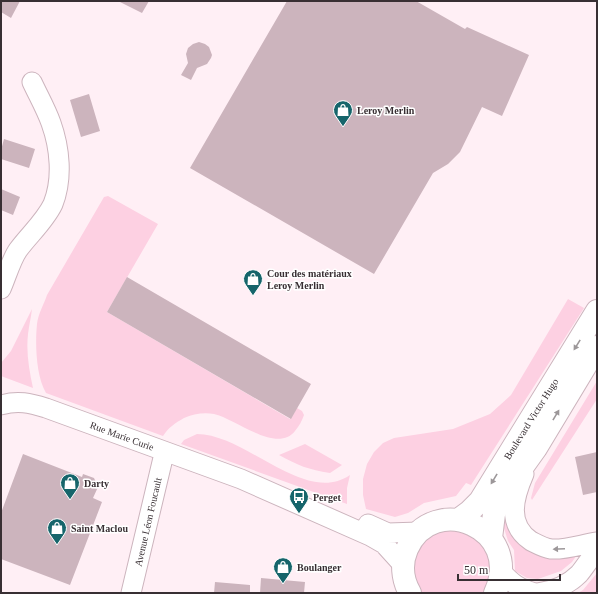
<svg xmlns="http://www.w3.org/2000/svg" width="598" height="594" viewBox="0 0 598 594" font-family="'Times New Roman',serif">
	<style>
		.green { fill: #fdd0e2 }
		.building { fill: #ccb4bd }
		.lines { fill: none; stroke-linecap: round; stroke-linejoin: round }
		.minor-casing { stroke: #ccb4bd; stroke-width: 21 }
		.major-casing { stroke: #ccb4bd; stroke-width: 24 }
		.minor { stroke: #fff; stroke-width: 19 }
		.major { stroke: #fff; stroke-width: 22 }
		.oneway { fill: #9c9799 }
		.labels { text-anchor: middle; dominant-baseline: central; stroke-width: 3; stroke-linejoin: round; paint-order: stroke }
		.poi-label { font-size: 10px; font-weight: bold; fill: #382f33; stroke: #fff; text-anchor: start }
		.street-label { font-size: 10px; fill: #382f33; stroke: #fff }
	</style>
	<rect width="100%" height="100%" fill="#ffeff5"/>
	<!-- green -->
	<path class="green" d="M108 196 158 224 107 312 290 419 297 408 302 411 304 415C302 421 299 426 295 431 277 454 236 419 214 414 204 412 193 414 184 418 175 423 168 428 163 436L46 393C36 376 35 344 37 324 38 314 44 304 47 295L104 197Z
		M568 299 584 308 471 485 466 483 456 496 424 503 408 513 395 517 366 509 363 495V479L367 464 374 452 383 443 394 438 453 429 490 414 511 395Z
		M32 309C31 317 29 326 28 334 26 352 29 370 33 388L1 376V363L11 351Z
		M597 381V399L532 500 531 498 535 483Z
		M197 434C246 434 305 506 350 475L347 488V504L181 444 184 440Z
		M305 444 342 465 330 473C309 470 297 465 279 455Z
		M506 517 519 538 579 552 572 562 561 571 538 579 527 578 515 571 514 550 508 541 503 525Z
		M456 527 485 545 492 567 485 589 482 593H420L417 589 412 556 424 537Z
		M597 573V593H578L583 590Z"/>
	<!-- building -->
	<path class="building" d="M1 1H20L11 18 1 12Z
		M118 1H149L142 13Z
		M287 1H416L465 29 467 27 529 55 502 116 482 107 460 152 448 164 433 173 374 274 190 168Z
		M199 42 205 44 209 47 212 55 211 58 207 64 197 68 191 80 181 75 188 63 186 54 188 48 193 44Z
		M89 94 100 131 81 137 70 100Z
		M4 139 35 149 29 168 1 159V150Z
		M1 189 20 197 13 215 1 210Z
		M127 277 311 384 291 419 107 312Z
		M597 452V492L583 495 575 457Z
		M23 454 82 477 83 474 94 478 98 487 93 498 102 502 70 585 1 559V513Z
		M261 578 305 582 304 593H260Z
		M215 582 250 585V593H214Z"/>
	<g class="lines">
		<!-- minor casing -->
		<g class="minor-casing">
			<path id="minor" d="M1 289C6 278 11 260 18 250 29 235 45 221 53 204 63 179 60 148 51 123 46 109 38 95 32 82
				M1 405C18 400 30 403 46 408L241 479 370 536 384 544 403 565
				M524 474C514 497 506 524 531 541 537 544 544 548 551 549 567 550 582 544 597 542
				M368 524 388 533 419 532
				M501 571C512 584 519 588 535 593
				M131 593 163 458 169 454
				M538 593C554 591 568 585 579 574 585 567 590 558 597 551"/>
		</g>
		<!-- major casing -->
		<g class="major-casing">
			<path id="major" d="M458 520 469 512 480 501 597 311
				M491 538 494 514 498 503 516 476 536 448 597 347
				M410 593C402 579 401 563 407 549 433 490 525 528 495 593"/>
		</g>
		<!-- minor -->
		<use href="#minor" class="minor"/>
		<!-- major -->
		<use href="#major" class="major"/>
	</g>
	<!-- one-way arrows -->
	<defs><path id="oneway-solid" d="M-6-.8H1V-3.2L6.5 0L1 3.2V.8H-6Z"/></defs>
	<g class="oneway">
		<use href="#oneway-solid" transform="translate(577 345) rotate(122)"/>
		<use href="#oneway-solid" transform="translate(556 415) rotate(-59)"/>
		<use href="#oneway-solid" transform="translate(494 479) rotate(121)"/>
		<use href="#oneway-solid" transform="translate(559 549) rotate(178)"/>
	</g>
	<!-- icons -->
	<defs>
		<g id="shop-pin" transform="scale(1)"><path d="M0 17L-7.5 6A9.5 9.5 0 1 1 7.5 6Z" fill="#16656b" stroke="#fff"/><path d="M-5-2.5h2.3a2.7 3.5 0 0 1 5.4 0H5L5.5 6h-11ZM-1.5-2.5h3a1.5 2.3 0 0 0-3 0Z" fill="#fff"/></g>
		<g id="bus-pin" transform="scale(1)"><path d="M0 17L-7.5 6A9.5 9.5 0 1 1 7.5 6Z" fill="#16656b" stroke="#fff"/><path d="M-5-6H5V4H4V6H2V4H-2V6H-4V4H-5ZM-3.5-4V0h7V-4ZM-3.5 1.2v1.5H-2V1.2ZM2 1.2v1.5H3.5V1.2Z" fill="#fff"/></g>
	</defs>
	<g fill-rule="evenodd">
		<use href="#shop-pin" x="343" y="110"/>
		<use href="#shop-pin" x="253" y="279"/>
		<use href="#shop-pin" x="70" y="483"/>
		<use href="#bus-pin" x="299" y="497"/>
		<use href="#shop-pin" x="57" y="528"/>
		<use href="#shop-pin" x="283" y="567"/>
	</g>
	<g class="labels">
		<!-- poi labels -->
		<g class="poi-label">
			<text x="357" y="110">Leroy Merlin</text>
			<text x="267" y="273">Cour des matériaux<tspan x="267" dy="12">Leroy Merlin</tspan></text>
			<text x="84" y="483">Darty</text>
			<text x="313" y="497">Perget</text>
			<text x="71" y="528">Saint Maclou</text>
			<text x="297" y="567">Boulanger</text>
		</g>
		<!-- street labels -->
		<g class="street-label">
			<text transform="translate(531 419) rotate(-58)">Boulevard Victor Hugo</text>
			<text transform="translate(122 436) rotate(20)">Rue Marie Curie</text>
			<text transform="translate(148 522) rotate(-77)">Avenue Léon Foucault</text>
		</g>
	</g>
	<!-- border -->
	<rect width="598" height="594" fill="none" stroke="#382f33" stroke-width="4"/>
	<!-- scale -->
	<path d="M458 574v6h102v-6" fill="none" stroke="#382f33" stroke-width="2"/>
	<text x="464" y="574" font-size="12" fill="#382f33" stroke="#ffffff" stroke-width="3" paint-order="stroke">50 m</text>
</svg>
